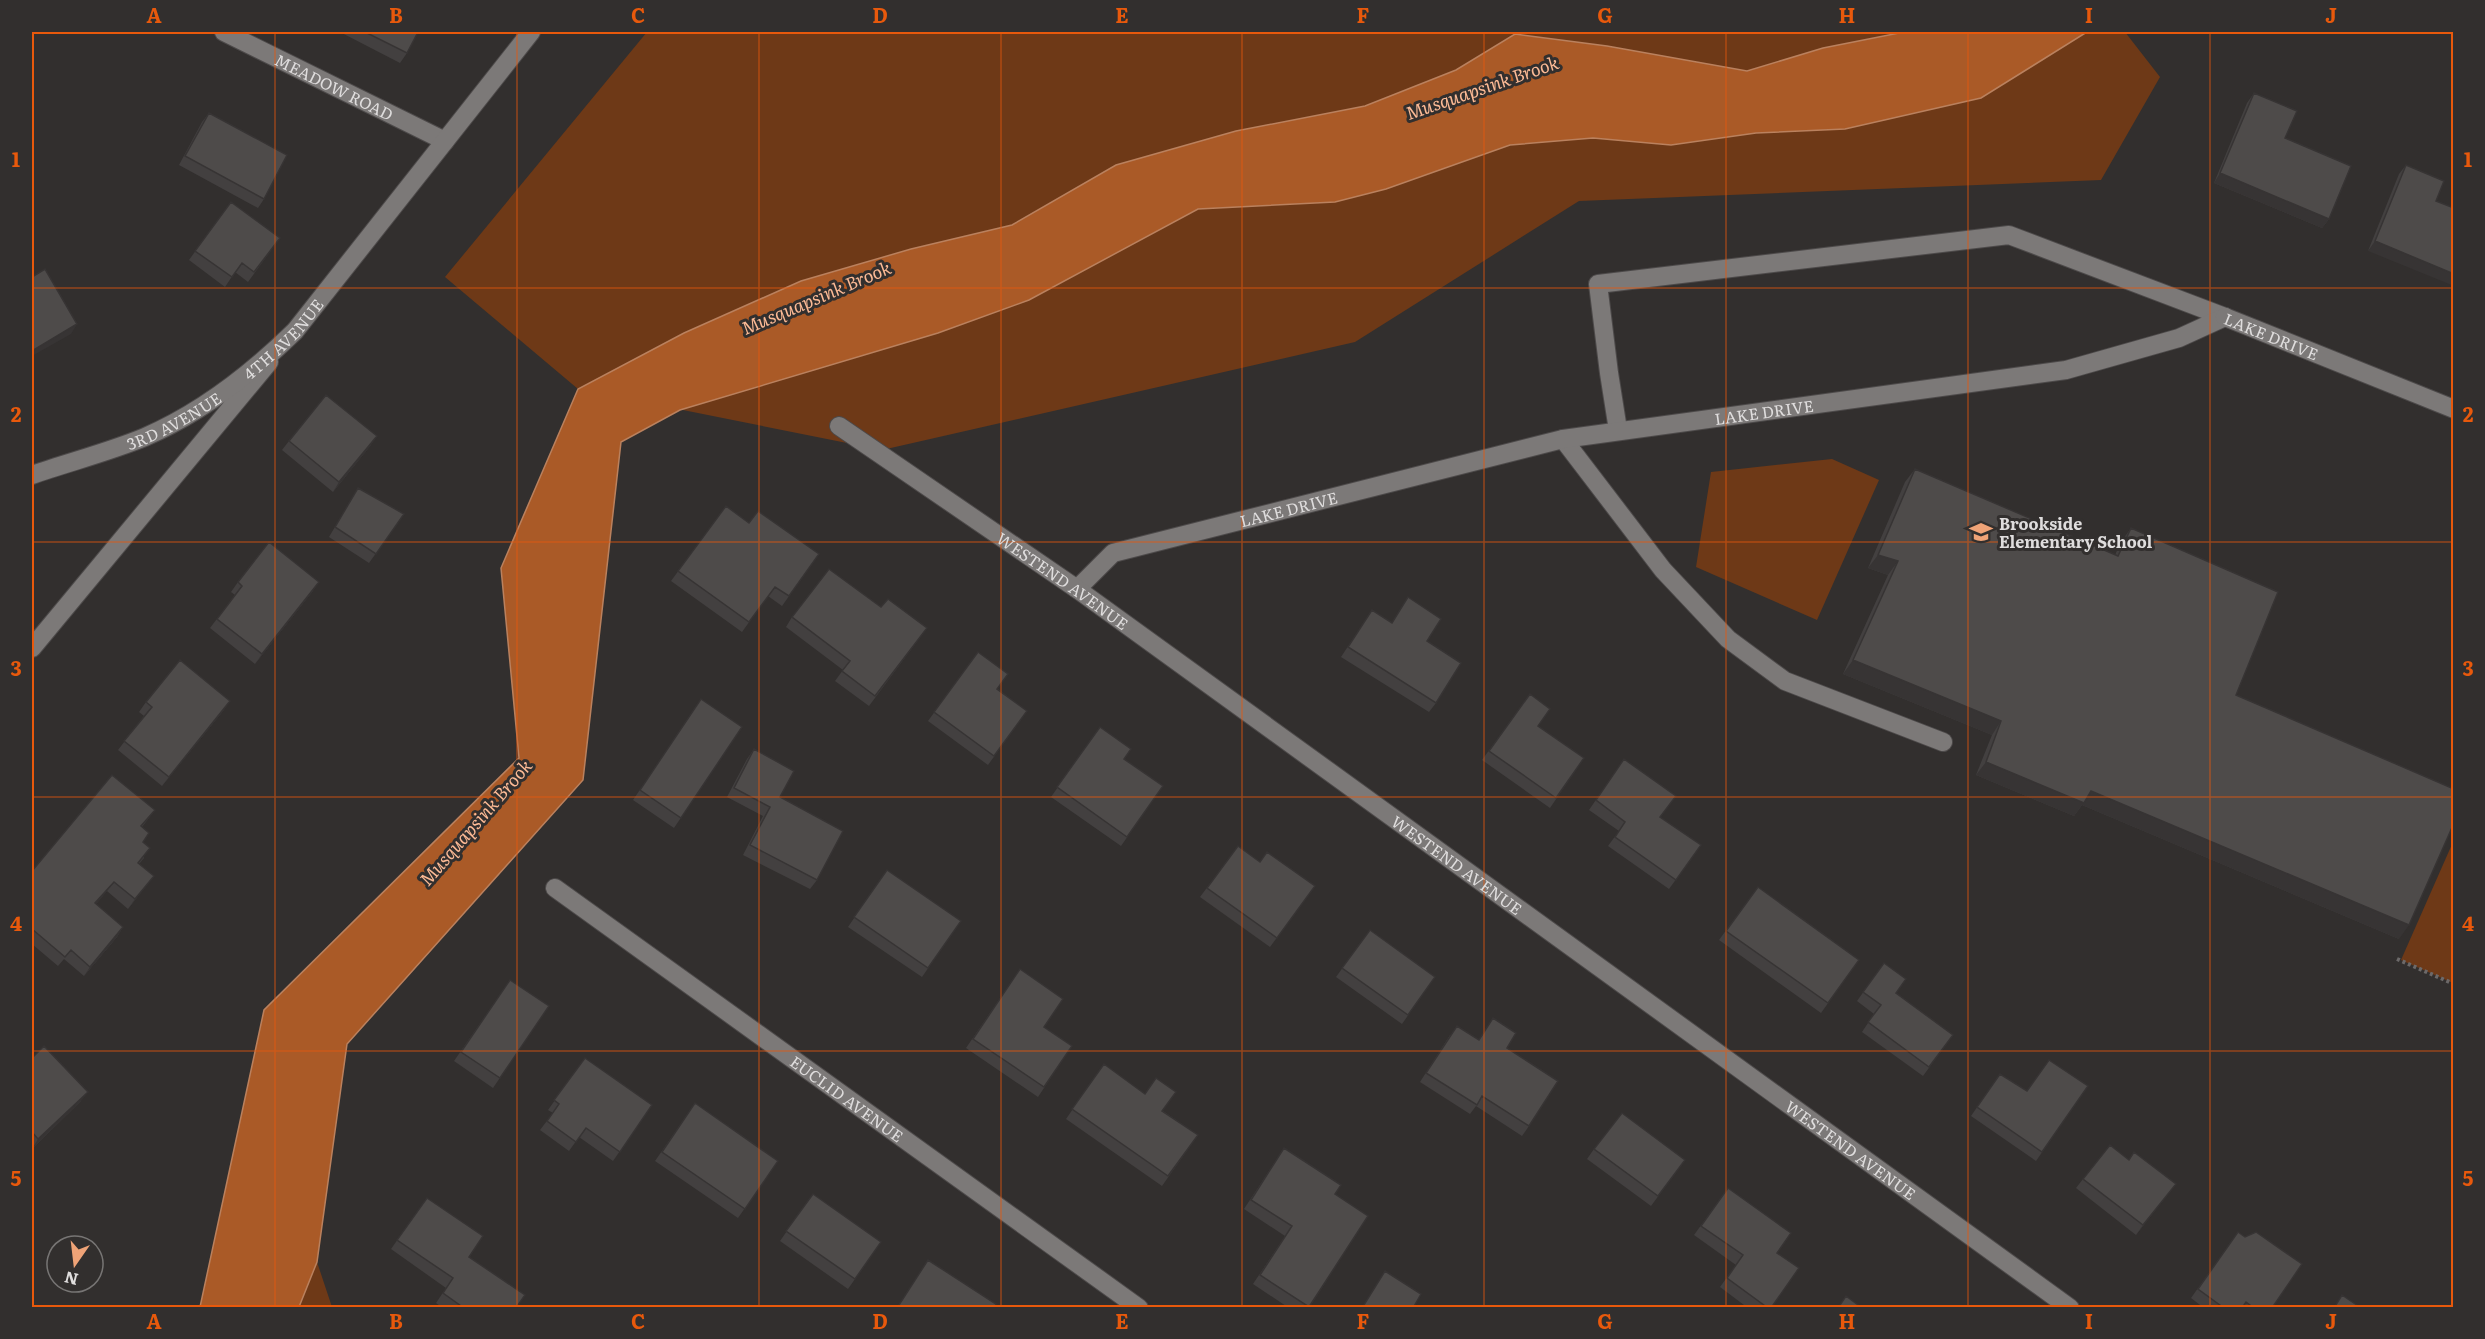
<svg xmlns="http://www.w3.org/2000/svg" width="2485" height="1339" viewBox="0 0 2485 1339" font-family="Literata,serif">
	<style>
		.green { fill: #6e3917 }
		.water { fill: #aa5a27; stroke: #ba815e; stroke-width: 1.5 }
		.lines { fill: none; stroke-linecap: round; stroke-linejoin: round }
		.service-casing { stroke: #4d4a4a; stroke-width: 20 }
		.minor-casing { stroke: #4d4a4a; stroke-width: 20 }
		.secondary-casing { stroke: #4d4a4a; stroke-width: 20 }
		.path { stroke: #6c6969; stroke-width: 4; stroke-dasharray: 3 3; stroke-linecap: butt }
		.service { stroke: #7c7978; stroke-width: 18 }
		.minor { stroke: #7c7978; stroke-width: 18 }
		.secondary { stroke: #7c7978; stroke-width: 18 }
		.wall { fill: #434040 }
		.shaded-wall { fill: #373434 }
		.building { fill: #4e4b4a; stroke: #373434; stroke-width: 1.5 }
		.grid { fill: none; stroke: #e8590c; stroke-width: 1.5; stroke-opacity: 0.55 }
		.labels { text-anchor: middle; dominant-baseline: central; stroke-width: 6; stroke-linejoin: round; paint-order: stroke }
		.street-label { font-size: 16px; fill: #dfdddd; stroke: #322f2e }
		.poi-label { font-size: 16px; font-weight: bold; fill: #dfdddd; stroke: #322f2e; text-anchor: start }
		.water-label { font-size: 18px; font-style: italic; fill: #fcba95; stroke: #322f2e }
		.neatline { fill: none; stroke: #e8590c; stroke-width: 2 }
		.grid-label { font-size: 20px; text-anchor: middle; font-weight: bold; fill: #e8590c }
	</style>
	<rect width="100%" height="100%" fill="#322f2e"/>
	<!-- green -->
	<path class="green" d="M647 32H2125L2160 77 2101 180 1579 201 1355 342 882 450 578 389 445 277Z
		M1832 459 1879 480 1817 620 1696 567 1711 472Z
		M2453 842V983L2401 960Z
		M317 1262 332 1307H299Z"/>
	<!-- water -->
	<path class="water" d="M1904 32H2087L1981 98 1845 129 1756 133 1671 145 1593 138 1510 145 1386 189 1335 202 1198 209 1029 300 938 333 680 410 621 442 583 780 347 1044 317 1262 299 1307H200L264 1010 519 758 501 568 578 389 684 333 801 281 911 249 1012 225 1116 165 1236 131 1365 106 1456 70 1515 34 1607 46 1747 71 1823 48Z"/>
	<g class="lines">
		<!-- service casing -->
		<g class="service-casing">
			<g id="service">
				<path d="M1618 430 1609 373 1598 284 2009 235 2225 317"/>
				<path d="M1563 439 1663 570 1728 639 1785 681 1943 742"/>
				<path id="s1" d="M1077 589 1113 553 1563 439 2066 370 2179 338 2225 317"/>
			</g>
		</g>
		<!-- minor casing -->
		<g class="minor-casing">
			<g id="minor">
				<path id="s2" d="M224 32 445 141"/>
				<path id="s3" d="M2225 317 2454 409"/>
				<path id="s4" d="M839 426 1077 589 2070 1308"/>
				<path d="M32 648 269 362"/>
				<path id="s5" d="M555 888 1139 1308"/>
			</g>
		</g>
		<!-- secondary casing -->
		<g class="secondary-casing">
			<g id="secondary">
				<path id="s6" d="M32 475C69 462 109 452 145 437 203 412 251 374 295 331L531 32"/>
			</g>
		</g>
		<!-- path -->
		<path class="path" d="M2397 959 2454 984"/>
		<!-- service -->
		<use href="#service" class="service"/>
		<!-- minor -->
		<use href="#minor" class="minor"/>
		<!-- secondary -->
		<use href="#secondary" class="secondary"/>
	</g>
	<!-- wall -->
	<path class="wall" d="M340 32H418L407 53 400 63Z
		M2254 93 2285 138 2329 219 2322 228 2214 183 2247 103Z
		M209 113 264 199 258 208 179 165 202 122Z
		M2406 165 2444 181 2368 251 2399 174Z
		M231 202 280 238 248 282 235 272 225 287 189 260Z
		M289 441 371 445 333 492 282 450Z
		M1915 469 2115 555 2121 542 2131 528 2236 695 2399 939 2082 805 2074 816 1976 775 1992 735 1843 674 1888 575 1868 568 1905 482Z
		M358 488 404 514 369 563 329 537Z
		M726 506 749 523 819 554 782 606 768 596 742 632 671 581Z
		M238 582 313 591 255 664 210 628 235 595 231 592Z
		M881 607 927 628 869 706 835 681 843 670 786 627 792 617Z
		M1372 610 1391 622 1427 641 1436 703 1429 712 1341 657Z
		M978 652 998 689 1027 711 988 765 928 721Z
		M1530 694 1538 726 1584 758 1550 808 1482 760Z
		M701 699 742 727 674 828 633 800Z
		M146 702 224 710 162 786 118 750 144 716 139 712Z
		M1100 727 1124 759 1163 786 1121 846 1051 797Z
		M754 749 780 797 817 880 810 889 743 855 763 816 727 797 747 759Z
		M1624 759 1660 817 1701 845 1669 889 1608 846 1619 831 1589 810Z
		M155 810 142 827 144 858 139 864 154 876 128 909 107 891 96 904 123 927 117 937 84 976 64 959 58 966 32 944V871Z
		M1238 846 1260 862 1315 886 1270 947 1200 897Z
		M887 870 961 921 922 977 848 927Z
		M1758 887 1859 960 1821 1013 1719 940Z
		M1370 930 1435 977 1402 1024 1336 977Z
		M1884 963 1896 993 1953 1035 1923 1076 1862 1032 1874 1014 1857 1001Z
		M1020 969 1044 1027 1072 1046 1038 1097 966 1048Z
		M510 980 549 1006 493 1088 454 1061Z
		M1450 1035 1479 1040 1507 1048 1529 1126 1522 1136 1476 1106 1470 1114 1420 1082Z
		M32 1058 81 1101 32 1149Z
		M585 1058 652 1105 613 1161 579 1137 569 1151 540 1130 553 1113 548 1110Z
		M1104 1064 1163 1111 1198 1135 1162 1186 1066 1119Z
		M2000 1074 2027 1091 2088 1086 2036 1161 1971 1116Z
		M695 1103 778 1161 738 1218 655 1161Z
		M1284 1148 1335 1194 1368 1216 1309 1308H1289L1253 1284 1285 1236 1244 1209Z
		M1594 1149 1685 1160 1651 1206 1587 1159Z
		M2083 1179 2176 1184 2136 1235 2076 1188Z
		M1728 1188 1777 1253 1771 1308H1748L1720 1287 1736 1265 1694 1235Z
		M813 1194 881 1242 848 1289 780 1241Z
		M427 1198 469 1257 516 1308H443L436 1303 446 1288 391 1249Z
		M2238 1232 2245 1237 2272 1308H2204L2191 1298Z"/>
	<!-- shaded-wall -->
	<path class="shaded-wall" d="M2220 173 2329 219 2322 228 2214 183Z
		M2375 241 2454 274V286L2368 251Z
		M77 324 71 334 32 356V351Z
		M377 436 371 445 333 492 339 482Z
		M1878 555 1898 561 1888 575 1868 568Z
		M319 582 313 591 255 664 262 654Z
		M1853 660 2001 721 1992 735 1843 674Z
		M230 701 224 710 162 786 169 777Z
		M1986 762 2091 791 2409 925 2399 939 2082 805 2074 816 1976 775Z
		M154 876 147 885 128 909 135 899Z
		M114 882 107 891 89 913 95 903Z
		M123 927 117 937 84 976 90 967Z
		M88 1092 81 1101 32 1149 38 1139Z
		M2176 1184 2169 1193 2136 1235 2143 1225Z"/>
	<!-- building -->
	<path class="building" d="M365 32H418L407 53Z
		M2254 93 2297 111 2285 138 2351 166 2329 219 2220 173Z
		M209 113 287 155 264 199 185 156Z
		M2406 165 2444 181 2436 201 2454 208V274L2375 241Z
		M231 202 280 238 254 272 242 263 232 277 195 251Z
		M45 269 77 324 32 351V277Z
		M326 395 377 436 339 482 289 441Z
		M1915 469 2118 556 2131 528 2278 592 2236 695 2454 789V823L2409 925 2091 791 2084 803 1986 762 2001 721 1853 660 1898 561 1878 555Z
		M358 488 404 514 376 554 335 527Z
		M726 506 749 523 758 511 819 554 789 596 775 587 749 622 678 571Z
		M269 542 319 582 262 654 217 619 242 586 238 582Z
		M829 569 881 607 888 599 927 628 875 696 842 671 850 661 792 617Z
		M1408 597 1441 619 1427 641 1461 663 1436 703 1348 647 1372 610 1392 623Z
		M978 652 1008 674 997 689 1027 711 994 756 934 712Z
		M180 660 230 701 169 777 124 741 152 707 146 702Z
		M1530 694 1550 709 1538 726 1584 758 1556 798 1489 751Z
		M701 699 742 727 681 818 640 790Z
		M1100 727 1131 749 1124 759 1163 786 1127 837 1057 787Z
		M754 749 794 771 780 797 843 831 817 880 750 845 770 807 734 788Z
		M1624 759 1676 796 1660 817 1701 845 1676 880 1615 837 1625 822 1596 800Z
		M112 775 155 810 141 826 149 833 143 842 150 848 138 863 154 876 135 899 114 882 95 903 123 927 90 967 71 950 65 957 32 929V871Z
		M1238 846 1260 862 1267 852 1315 886 1277 938 1207 888Z
		M887 870 961 921 928 968 854 917Z
		M1758 887 1859 960 1828 1003 1726 931Z
		M1370 930 1435 977 1408 1015 1342 968Z
		M1884 963 1906 979 1896 993 1953 1035 1929 1067 1868 1022 1881 1005 1863 992Z
		M1020 969 1063 999 1044 1027 1072 1046 1044 1087 973 1039Z
		M510 980 549 1006 500 1078 461 1052Z
		M1493 1018 1516 1033 1507 1048 1558 1081 1529 1126 1482 1096 1477 1105 1426 1073 1457 1026 1479 1040Z
		M44 1046 88 1092 38 1139 32 1132V1058Z
		M585 1058 652 1105 620 1152 586 1128 576 1142 547 1121 559 1104 554 1100Z
		M2049 1060 2088 1086 2042 1152 1977 1107 2000 1074 2027 1091Z
		M1104 1064 1145 1094 1156 1078 1176 1092 1162 1111 1198 1135 1168 1176 1072 1109Z
		M695 1103 778 1161 745 1209 662 1152Z
		M1622 1113 1685 1160 1658 1196 1594 1149Z
		M2110 1145 2129 1160 2134 1152 2176 1184 2143 1225 2083 1179Z
		M1284 1148 1341 1185 1335 1194 1368 1216 1309 1307 1260 1275 1292 1226 1251 1200Z
		M1728 1188 1791 1233 1777 1253 1799 1268 1771 1308H1768L1727 1278 1743 1255 1701 1226Z
		M813 1194 881 1242 855 1279 786 1231Z
		M427 1198 483 1236 469 1257 525 1295 516 1308H460L461 1306 443 1293 453 1278 397 1240Z
		M2238 1232 2245 1237 2256 1232 2302 1264 2272 1308H2254L2246 1302 2242 1308H2224L2198 1289Z
		M928 1260 996 1304 994 1308H897Z
		M1385 1271 1421 1294 1413 1308H1362Z
		M2342 1295 2361 1308H2334Z
		M1846 1296 1862 1308H1838Z"/>
	<!-- grid -->
	<path class="grid" d="M275 32V1308M517 32V1308M759 32V1308M1001 32V1308M1242 32V1308M1484 32V1308M1726 32V1308M1968 32V1308M2210 32V1308M32 288H2454M32 542H2454M32 797H2454M32 1051H2454"/>
	<!-- icons -->
	<defs>
		<g id="school-bare" transform="scale(1.8)"><path d="M0-5L7-2L0 1L-7-2ZM-4 1L0 2.5L4 1V4Q0 6-4 4Z" fill="#efa377" stroke="#322f2e" stroke-width="2.5" paint-order="stroke"/></g>
	</defs>
	<g fill-rule="evenodd">
		<use href="#school-bare" x="1981" y="532"/>
	</g>
	<g class="labels">
		<!-- street labels -->
		<g class="street-label">
			<text stroke="none"><textPath href="#s2" startOffset="123">MEADOW ROAD</textPath></text>
			<text stroke="none"><textPath href="#s3" startOffset="50">LAKE DRIVE</textPath></text>
			<text stroke="none"><textPath href="#s6" startOffset="290">4TH AVENUE</textPath></text>
			<text stroke="none"><textPath href="#s1" startOffset="718">LAKE DRIVE</textPath></text>
			<text stroke="none"><textPath href="#s6" startOffset="152">3RD AVENUE</textPath></text>
			<text stroke="none"><textPath href="#s1" startOffset="232">LAKE DRIVE</textPath></text>
			<text stroke="none"><textPath href="#s4" startOffset="272">WESTEND AVENUE</textPath></text>
			<text stroke="none"><textPath href="#s4" startOffset="758">WESTEND AVENUE</textPath></text>
			<text stroke="none"><textPath href="#s5" startOffset="360">EUCLID AVENUE</textPath></text>
			<text stroke="none"><textPath href="#s4" startOffset="1244">WESTEND AVENUE</textPath></text>
		</g>
		<!-- poi labels -->
		<g class="poi-label">
			<text x="1999" y="523">Brookside<tspan x="1999" dy="18">Elementary School</tspan></text>
		</g>
		<!-- water labels -->
		<g class="water-label">
			<text transform="translate(1482 87) rotate(-19)">Musquapsink Brook</text>
			<text transform="translate(816 297) rotate(-23)">Musquapsink Brook</text>
			<text transform="translate(475 822) rotate(-49)">Musquapsink Brook</text>
		</g>
	</g>
	<!-- border -->
	<rect width="2485" height="1339" fill="none" stroke="#322f2e" stroke-width="66"/>
	<!-- north arrow -->
	<g transform="translate(75 1264) rotate(194)"><circle r="28" fill="#322f2e" stroke="#777574" stroke-width="1.5"/>
	<path d="M0-4.5L10 22L0 15L-10 22Z" fill="#efa377"/>
	<text y="-9" font-size="16" font-weight="bold" text-anchor="middle" fill="#dfdddd">N</text>
	</g>
	<rect x="33" y="33" width="2419" height="1273" class="neatline"/>
	<g class="grid-label">
		<text x="154" y="23">A</text>
		<text x="396" y="23">B</text>
		<text x="638" y="23">C</text>
		<text x="880" y="23">D</text>
		<text x="1122" y="23">E</text>
		<text x="1363" y="23">F</text>
		<text x="1605" y="23">G</text>
		<text x="1847" y="23">H</text>
		<text x="2089" y="23">I</text>
		<text x="2331" y="23">J</text>
		<text x="16" y="167">1</text>
		<text x="2468" y="167">1</text>
		<text x="16" y="422">2</text>
		<text x="2468" y="422">2</text>
		<text x="16" y="676">3</text>
		<text x="2468" y="676">3</text>
		<text x="16" y="931">4</text>
		<text x="2468" y="931">4</text>
		<text x="16" y="1186">5</text>
		<text x="2468" y="1186">5</text>
		<text x="154" y="1329">A</text>
		<text x="396" y="1329">B</text>
		<text x="638" y="1329">C</text>
		<text x="880" y="1329">D</text>
		<text x="1122" y="1329">E</text>
		<text x="1363" y="1329">F</text>
		<text x="1605" y="1329">G</text>
		<text x="1847" y="1329">H</text>
		<text x="2089" y="1329">I</text>
		<text x="2331" y="1329">J</text>
	</g>
</svg>
